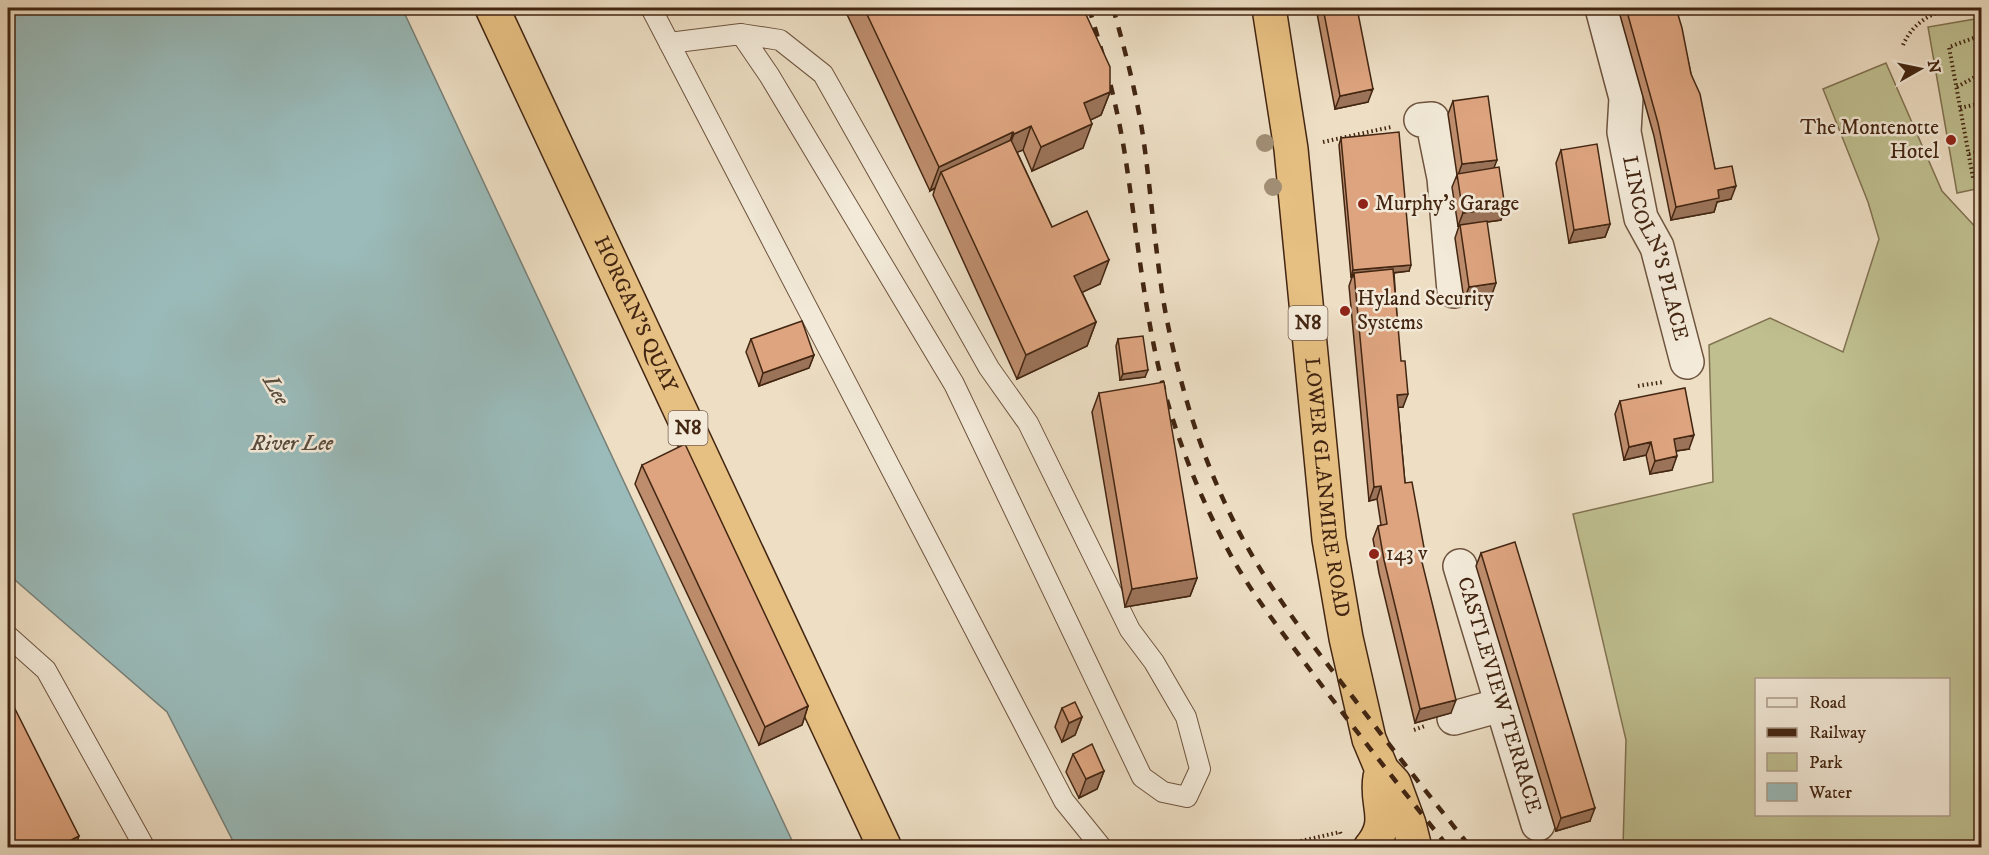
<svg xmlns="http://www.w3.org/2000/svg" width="1989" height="855" viewBox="0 0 1989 855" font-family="'IM FELL DW Pica',serif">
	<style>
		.green { fill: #bfbf90; stroke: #817251; stroke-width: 1.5; fill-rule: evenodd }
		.water { fill: #9abbba; stroke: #777f77; stroke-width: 1.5 }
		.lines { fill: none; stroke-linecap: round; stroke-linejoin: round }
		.lane-casing { stroke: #6e543e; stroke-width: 22 }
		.street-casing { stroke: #6e543e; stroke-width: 36 }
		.highway-casing { stroke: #432612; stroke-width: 36 }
		.path { stroke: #432612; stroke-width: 4; stroke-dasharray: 1.5 3; stroke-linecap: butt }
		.lane { stroke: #f3ead9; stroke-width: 20 }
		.street { stroke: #f3ead9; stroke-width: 33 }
		.highway { stroke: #e6bf82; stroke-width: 33 }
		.rail { stroke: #432612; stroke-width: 4.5; stroke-dasharray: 10 10; stroke-linecap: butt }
		.tree { fill: #a18e74 }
		.wall { fill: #be8d6d; stroke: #432612; stroke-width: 1.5 }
		.shaded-wall { fill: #9b7359; stroke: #432612; stroke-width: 1.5 }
		.building { fill: #dda47f; stroke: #432612; stroke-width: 1.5 }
		.poi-dot { fill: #8f2418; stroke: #f3ead9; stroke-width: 2 }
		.labels { text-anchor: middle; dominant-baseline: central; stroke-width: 5; stroke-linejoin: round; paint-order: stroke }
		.shield { fill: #f3ead9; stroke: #78614e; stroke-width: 1.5 }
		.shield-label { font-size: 20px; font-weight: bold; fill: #432612 }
		.poi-label { font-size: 21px; fill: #432612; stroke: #f3ead9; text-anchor: start }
		.street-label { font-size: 21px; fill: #432612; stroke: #f3ead9 }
		.water-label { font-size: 22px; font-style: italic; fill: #594b3c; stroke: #f3ead9 }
	</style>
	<rect width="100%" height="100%" fill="#eddec4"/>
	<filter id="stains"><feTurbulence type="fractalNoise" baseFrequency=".00333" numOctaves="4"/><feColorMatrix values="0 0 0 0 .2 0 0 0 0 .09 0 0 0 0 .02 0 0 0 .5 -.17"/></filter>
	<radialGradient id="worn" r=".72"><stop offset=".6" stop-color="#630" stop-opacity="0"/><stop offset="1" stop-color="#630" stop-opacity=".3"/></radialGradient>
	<!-- green -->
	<path class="green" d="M1981 18V188L1957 193 1928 27Z
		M1886 63 1942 191 1981 233V847H1623L1626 740 1573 514 1713 482 1709 345 1770 318 1843 352 1879 239 1868 202 1823 89ZM1756 680H1948V814H1756Z"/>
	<!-- water -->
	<path class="water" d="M8 8H402L795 847H236L167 712 8 574Z"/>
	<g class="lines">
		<!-- lane casing -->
		<g class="lane-casing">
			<path id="lane" d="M651 8 1064 801 1102 848
				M669 43 741 34 769 75 954 384 1142 777 1163 792 1187 797 1200 769 1186 717 1154 662 1130 630 1028 423 989 368 823 74 780 40 741 34
				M8 636 46 670 145 848"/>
		</g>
		<!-- street casing -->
		<g class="street-casing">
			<g id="street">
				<path id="s1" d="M1602 8 1626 98 1624 132 1641 218 1657 247 1687 362"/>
				<path d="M1421 120 1432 119 1444 178 1454 291"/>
				<path id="s2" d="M1460 566 1538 824"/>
				<path d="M1454 718 1501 705"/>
			</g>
		</g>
		<!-- highway casing -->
		<g class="highway-casing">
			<g id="highway">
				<path id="s3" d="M492 8 885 848"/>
				<path id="s4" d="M1269 8 1291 149 1329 539 1346 638 1369 739 1382 770 1394 783 1409 824 1415 848"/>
				<path d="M1370 848C1393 820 1375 806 1380 777"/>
			</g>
		</g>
		<!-- path -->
		<path class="path" d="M1982 35 1949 47 1973 178 1982 176
			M1903 45C1913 23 1930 13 1953 8
			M1957 87 1982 73
			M1960 108 1982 103
			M1323 142 1391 127
			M1969 154 1982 151
			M1638 386 1663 382
			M1414 730 1425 726
			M1270 848 1340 832 1341 835"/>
		<!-- lane -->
		<use href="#lane" class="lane"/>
		<!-- street -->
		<use href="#street" class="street"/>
		<!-- highway -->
		<use href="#highway" class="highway"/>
		<!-- rail -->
		<path class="rail" d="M1089 8C1103 54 1116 101 1124 149 1138 235 1144 323 1169 407 1184 457 1204 505 1228 550 1249 590 1278 627 1305 663 1351 725 1400 787 1449 848
			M1113 8C1125 50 1136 92 1143 136 1150 185 1154 235 1161 285 1166 321 1175 359 1185 395 1198 441 1216 487 1238 530 1270 591 1313 646 1355 700 1393 750 1432 799 1471 848"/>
	</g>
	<!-- trees -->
	<g class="tree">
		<circle cx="1265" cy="143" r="9"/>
		<circle cx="1273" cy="187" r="9"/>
	</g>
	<!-- wall -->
	<path class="wall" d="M844 8H1083L1110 92 1101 115 1090 120 1083 148 1032 171 1023 150 1017 152 1052 227 1100 284 1082 292 1096 322 1087 346 1017 379 933 195 935 188 930 191Z
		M1316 8H1357L1368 102 1335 109Z
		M1618 8H1676L1691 74 1715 169 1731 199 1717 202 1714 212 1671 220 1654 136Z
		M1453 101 1494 168 1505 207 1501 220 1487 222 1491 297 1464 300 1455 238 1459 226H1458L1452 187 1457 175 1448 114Z
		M1341 138 1409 271 1394 273 1403 407H1398L1405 483 1451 713 1415 723 1379 573 1373 539 1378 526 1381 525 1377 499 1369 501 1349 286 1352 277H1351L1339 145Z
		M1561 150 1610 224 1605 237 1569 243 1556 163Z
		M751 339 814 355 809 368 759 386 746 352Z
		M1118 339 1145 377 1120 380 1116 346Z
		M1099 393 1197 578 1190 596 1125 607 1092 412Z
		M1620 401 1689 449 1676 451 1672 470 1650 474 1646 455 1624 460 1615 414Z
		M642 465 808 706 802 725 759 745 635 484Z
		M1481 553 1590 821 1556 831 1476 566Z
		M1062 708 1082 717 1075 735 1062 742 1055 727Z
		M1073 754 1104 771 1097 789 1079 798 1066 772Z"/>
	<!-- shaded-wall -->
	<path class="shaded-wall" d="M1373 89 1368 102 1335 109 1340 96Z
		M1110 92 1101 115 1076 127 1084 103Z
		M1092 124 1083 148 1032 171 1041 147Z
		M1031 126 1023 150 1005 157 1014 134Z
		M1013 132 1005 156 941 172 935 188 930 191 939 167Z
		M1497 160 1492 173 1457 178 1462 164Z
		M1736 186 1731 199 1717 202 1714 212 1671 220 1676 207 1718 190Z
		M1505 207 1501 220 1458 226 1463 213Z
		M1610 224 1605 237 1569 243 1574 230Z
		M1109 260 1100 284 1066 300 1074 276Z
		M1411 265 1409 271 1354 277V273L1352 277H1351L1353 270Z
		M1496 283 1491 297 1464 300 1469 287Z
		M1096 322 1087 346 1017 379 1026 355Z
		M814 355 809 368 759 386 763 373Z
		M1148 370 1145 377 1120 380 1123 374Z
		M1408 394 1403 407 1392 408 1397 395Z
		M1694 435 1689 449 1669 452 1674 439Z
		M1651 442 1646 455 1624 460 1629 447Z
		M1677 456 1672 470 1650 474 1655 461Z
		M1381 486 1377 499 1369 501 1374 487Z
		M1425 553 1420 566V554Z
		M1197 578 1190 596 1125 607 1132 589Z
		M1456 700 1451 713 1415 723 1420 709Z
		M808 706 802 725 759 745 765 727Z
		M1082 717 1075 735 1062 742 1069 723Z
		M1104 771 1097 789 1079 798 1086 779Z
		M1595 808 1590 821 1556 831 1561 818Z
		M79 836 75 848H56Z"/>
	<!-- building -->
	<path class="building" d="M864 8H1083L1110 67V92L1084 103 1092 124 1041 147 1031 126 1014 134 1013 132 939 167Z
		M1323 8H1357L1373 89 1340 96Z
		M1626 8H1676L1682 28 1691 74 1700 94 1715 169 1732 166 1736 186 1718 190 1719 198 1676 207 1658 123Z
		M1488 96 1497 160 1462 164 1453 101Z
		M1399 132 1411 265 1353 270 1341 138Z
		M1011 140 1052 227 1087 211 1109 260 1074 276 1096 322 1026 355 941 172Z
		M1597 144 1610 224 1574 230 1561 150Z
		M1499 167 1505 207 1463 213 1457 174Z
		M1487 221 1496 283 1469 287 1460 225Z
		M1393 269 1401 361H1405L1408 394 1397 395 1405 483 1412 482 1425 553 1420 554 1456 700 1420 709 1384 560 1378 526 1387 524 1381 486 1374 487 1354 273Z
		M802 321 814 355 763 373 751 339Z
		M1143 336 1148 370 1123 374 1118 339Z
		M1164 382 1197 578 1132 589 1099 393Z
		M1685 388 1694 435 1674 439 1677 456 1655 461 1651 442 1629 447 1620 401Z
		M685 444 808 706 765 727 642 465Z
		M1515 542 1595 808 1561 818 1481 553Z
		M8 695 79 836 56 848H8Z
		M1075 702 1082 717 1069 723 1062 708Z
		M1092 744 1104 771 1086 779 1073 754Z"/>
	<!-- markers -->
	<g class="poi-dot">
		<circle cx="1951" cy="140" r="6"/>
		<circle cx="1363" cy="204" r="6"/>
		<circle cx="1345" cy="311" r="6"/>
		<circle cx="1374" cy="554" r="6"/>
	</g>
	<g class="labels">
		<!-- shield labels -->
		<g class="shield">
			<rect x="1288.5" y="306" width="39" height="34" rx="4.5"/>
			<rect x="668.5" y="411" width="39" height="34" rx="4.5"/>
		</g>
		<g class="shield-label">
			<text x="1308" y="323">N8</text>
			<text x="688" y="428">N8</text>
		</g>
		<!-- poi labels -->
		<g class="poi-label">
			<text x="1939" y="128" text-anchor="end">The Montenotte<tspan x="1939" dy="24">Hotel</tspan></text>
			<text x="1375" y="204">Murphy's Garage</text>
			<text x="1357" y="299">Hyland Security<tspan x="1357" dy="24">Systems</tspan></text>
			<text x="1386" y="554">143 v</text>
		</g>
		<!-- street labels -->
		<g class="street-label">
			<text stroke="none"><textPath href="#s1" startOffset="248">LINCOLN'S PLACE</textPath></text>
			<text stroke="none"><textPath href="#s3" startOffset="338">HORGAN'S QUAY</textPath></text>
			<text stroke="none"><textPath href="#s4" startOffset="483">LOWER GLANMIRE ROAD</textPath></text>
			<text stroke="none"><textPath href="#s2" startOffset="135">CASTLEVIEW TERRACE</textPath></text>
		</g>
		<!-- water labels -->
		<g class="water-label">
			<text transform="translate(276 390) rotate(60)">Lee</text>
			<text x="292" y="443">River Lee</text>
		</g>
	</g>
	<!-- margin -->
	<rect width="1989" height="855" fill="none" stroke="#eddec4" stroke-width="30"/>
	<rect x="9" y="9" width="1971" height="837" fill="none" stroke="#432612" stroke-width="3"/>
	<rect x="15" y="15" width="1959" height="825" fill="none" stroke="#432612" stroke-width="1.5"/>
	<!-- legend -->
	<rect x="1755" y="678" width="195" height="138" fill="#f3ead9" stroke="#ad9c89" stroke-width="1.5"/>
	<rect x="1767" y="698" width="30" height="9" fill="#f3ead9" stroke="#ad9c89" stroke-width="1.5"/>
	<text x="1809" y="708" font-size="18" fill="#432612">Road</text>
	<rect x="1767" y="728" width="30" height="9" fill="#432612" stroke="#ad9c89" stroke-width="1.5"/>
	<text x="1809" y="738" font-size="18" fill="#432612">Railway</text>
	<rect x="1767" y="753" width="30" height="18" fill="#bfbf90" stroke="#ad9c89" stroke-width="1.5"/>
	<text x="1809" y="768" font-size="18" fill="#432612">Park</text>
	<rect x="1767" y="783" width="30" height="18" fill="#9abbba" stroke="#ad9c89" stroke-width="1.5"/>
	<text x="1809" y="798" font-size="18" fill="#432612">Water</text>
	<!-- north arrow -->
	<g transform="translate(1920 69) rotate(81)" stroke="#f3ead9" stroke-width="4.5" paint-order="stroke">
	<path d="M0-4.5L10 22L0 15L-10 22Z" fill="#432612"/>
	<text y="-9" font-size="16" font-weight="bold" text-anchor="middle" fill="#432612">N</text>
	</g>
	<rect width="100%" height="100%" filter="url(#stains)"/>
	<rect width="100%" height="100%" fill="url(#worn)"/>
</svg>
